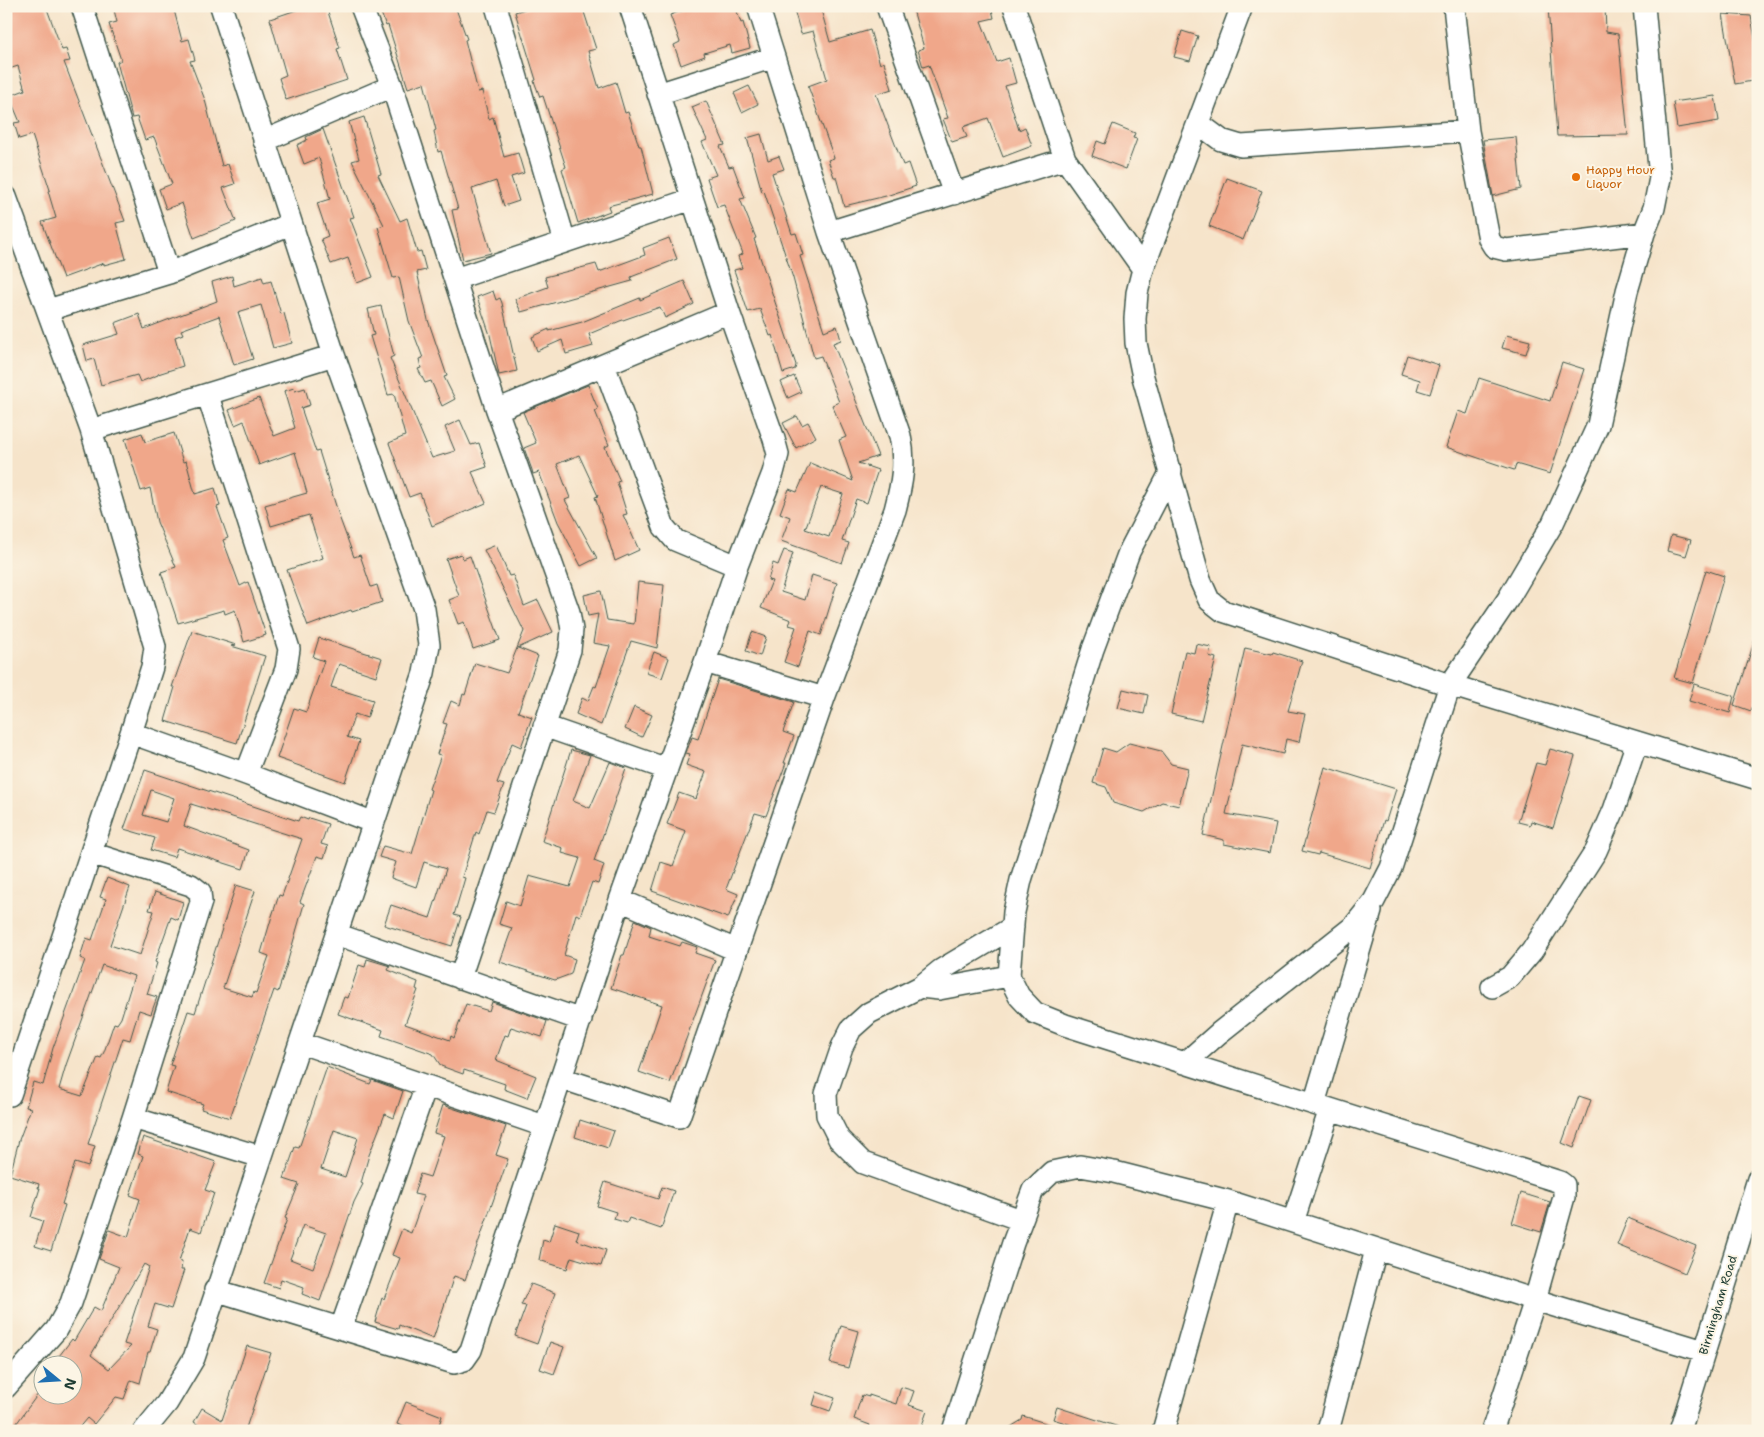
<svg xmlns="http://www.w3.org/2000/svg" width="1764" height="1437" viewBox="0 0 1764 1437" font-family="'Shantell Sans',sans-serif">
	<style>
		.building { fill: #f0a78a; fill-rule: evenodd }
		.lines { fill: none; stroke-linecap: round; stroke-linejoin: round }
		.minor-casing { stroke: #3f564a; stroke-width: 24 }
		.minor { stroke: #fff; stroke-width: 21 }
		.food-dot { fill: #e8710a; stroke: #fcf5e5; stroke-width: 2 }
		.labels { text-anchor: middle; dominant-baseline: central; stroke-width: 4; stroke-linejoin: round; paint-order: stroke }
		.food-label { font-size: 12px; fill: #c56008; stroke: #fcf5e5; text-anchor: start }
		.street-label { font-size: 12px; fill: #1f3d34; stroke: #fcf5e5 }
	</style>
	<rect width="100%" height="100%" fill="#fcf5e5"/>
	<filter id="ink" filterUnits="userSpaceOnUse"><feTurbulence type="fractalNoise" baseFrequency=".02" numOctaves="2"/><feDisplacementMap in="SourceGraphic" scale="10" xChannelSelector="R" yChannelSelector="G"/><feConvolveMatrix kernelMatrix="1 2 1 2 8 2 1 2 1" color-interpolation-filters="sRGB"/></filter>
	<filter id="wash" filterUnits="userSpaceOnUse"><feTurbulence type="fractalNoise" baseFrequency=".0096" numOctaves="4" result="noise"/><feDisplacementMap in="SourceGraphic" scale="20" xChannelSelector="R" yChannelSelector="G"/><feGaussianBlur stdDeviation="1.12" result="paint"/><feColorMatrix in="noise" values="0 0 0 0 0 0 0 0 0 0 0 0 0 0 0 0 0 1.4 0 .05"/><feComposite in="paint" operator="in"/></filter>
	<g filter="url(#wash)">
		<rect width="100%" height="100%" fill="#f6e4ca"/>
		<g id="blocks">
			<!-- building -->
			<path class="building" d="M6 6H46L62 50 66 49 70 61 64 62 125 221 116 223 126 259 104 265V263L63 278 42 222 56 218 48 191 50 190 32 135 19 139 14 123 20 122 9 96 25 90 18 66 6 70Z
				M113 6H173L182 41 189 39 195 60 190 61 205 100 222 166 228 164 235 184 223 188 236 221 194 238 182 203 166 209 159 189 172 184 154 137 145 140 137 117 132 118 117 62 121 60 109 24 117 22Z
				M308 6H326L340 48 337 49 347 80 286 100 279 78 286 75 270 19Z
				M392 6H455L467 39 465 40 478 92 482 91 489 119 493 117 504 157 518 153 524 173 511 177 519 201 504 206 496 181 472 189 491 253 463 260 452 210 458 209 441 151 438 152 434 131 436 130 424 83 408 88 388 25 386 26 381 13 393 9Z
				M535 6H582L596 49 588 51 599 88 616 82 625 113 628 112 639 146H641L653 194 608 206 610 211 578 223 562 169 566 167 543 96 540 97 534 81 536 80 515 12Z
				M695 6H735L741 23 743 22 750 48 732 53 730 45 704 53 705 56 681 65 674 45 680 42 670 15Z
				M793 6H820L830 42 870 30 880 64 884 62 892 89 876 94 903 165 908 163 916 186 886 196 844 206 836 177H834L828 160 834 158 808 86 827 79 813 31 801 34Z
				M912 6H991L994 18 981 21 997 62 1009 58 1016 83 1005 86 1019 130 1025 127 1032 146 1003 157 988 118 963 127 967 137 952 142 943 119 948 118 929 65 923 67 918 50 924 48Z
				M1548 6H1605L1606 32 1618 34 1628 135 1557 136Z
				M1723 14 1751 16 1758 56V80L1735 84Z
				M1182 31 1198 36 1190 61 1174 57Z
				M749 86 758 104 742 112 734 93Z
				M1715 96 1719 121 1677 128 1673 102Z
				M706 101 725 145 720 146 729 167 733 166 745 198 740 199 756 238 754 239 796 365 795 369 783 373 772 335 770 336 760 309 748 312 734 270 742 268 738 256 743 254 742 251 724 205 717 207 707 178 716 175 702 142 707 140 692 107Z
				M364 117 381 174 378 175 400 221 407 218 417 252 421 251 426 270 417 272 428 320 447 376 444 377 455 399 442 406 431 381 425 383 418 369 421 368 419 359 423 358 409 321 399 277 393 278 378 227 384 225 352 161 359 159 349 122Z
				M1113 124 1135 133 1133 138 1137 139 1126 169 1092 156 1097 141 1105 144Z
				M323 129 354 217 350 218 373 277 357 283 348 258 331 264 321 239 328 236 317 203 330 199 319 158 304 164 297 145 307 140 306 137Z
				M761 134 768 160 779 156 784 169 772 173 792 234 796 233 803 255 800 256 824 331 837 326 841 340 833 343 878 456 858 463 878 470 867 503 856 499 842 541 849 543 842 563 781 541 790 517 780 513 789 489 797 492 810 463 853 481 839 440 846 437 832 405 839 402 821 356 814 358 793 278 764 191 762 192 747 138ZM821 487 843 494 829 537 805 529Z
				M1516 137 1521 189 1493 196 1483 140Z
				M1227 178 1262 191 1243 240 1209 226Z
				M669 238 677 259 631 277 632 281 521 312 515 299 548 287 545 277 596 264 599 272 645 255 643 248Z
				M232 276 234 286 262 277 264 283 271 281 281 314 284 313 292 343 273 348 261 305 238 312 253 359 234 365 219 316 181 330 183 334 175 337 183 366 158 374V375L140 382 137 375 101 385 94 359 87 361 83 345 119 334 115 323 139 314 144 329 217 301 212 282Z
				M684 281 694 304 665 318 660 307 620 321 589 334 593 346 566 354 562 340 537 351 532 337 549 329V331L582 322 640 298V300Z
				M493 291 496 300 500 298 502 303 517 371 499 375 490 335 477 297Z
				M381 306 394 356 390 358 432 458 455 451 445 427 460 420 471 445 479 443 487 467 472 472 486 503 432 526 420 493 409 497 389 443 405 436 394 394 388 395 370 336 374 335 368 309Z
				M1506 335 1530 341 1526 354 1502 348Z
				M1407 355 1439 365 1430 394 1417 390 1420 380 1401 374Z
				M1562 362 1584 369 1550 474 1516 464 1514 470 1446 447 1458 411 1467 414 1479 378 1550 401Z
				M794 376 801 392 788 398 781 382Z
				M588 385 598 409 595 411 609 445 605 447 620 481 617 482 627 514 623 515 639 550 615 561 595 497 598 496 579 455 557 464 570 498 565 500 597 558 581 566 558 522 539 472 533 474 532 470 524 448 536 443 523 412Z
				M294 388 295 391 305 388 310 405 301 408 316 452 319 451 340 519 354 557 360 555 371 587 377 585 382 602 352 612 351 610 308 626 287 570 323 558 309 515 271 526 265 505 307 493 295 452 259 465 244 421 235 425 229 410 259 398 274 436 295 428 284 391Z
				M797 416 802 425 808 422 816 437 796 448 783 423Z
				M142 433 145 442 174 433 183 462 186 461 195 494 215 488 220 506 217 507 228 538 223 540 240 586 248 582 266 635 244 642 235 610 225 614 224 610 178 623 161 572 176 567 157 522 150 488 141 491 125 439Z
				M1671 535 1691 540 1686 556 1667 551Z
				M496 545 509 576 513 575 524 606 538 600 553 632 518 648 538 656 518 712 532 717 521 747 512 743 497 783 504 785 494 812 487 810 479 834 476 832 462 877 465 878 454 915 461 917 452 946 384 925 391 905 430 918 446 869 424 862 416 887 391 878 396 862 379 857 383 846 412 854 431 790 429 789 441 755 437 754 447 724 443 723 451 701 460 705 463 694 465 695 475 663 507 673 524 631 484 550Z
				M784 550 793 553 781 592 805 600 812 575 837 583 821 635 810 631 798 667 784 662 796 627 789 625 791 620 761 608 772 581 768 580 773 563 778 565Z
				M461 554 463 559 470 556 500 640 473 649 464 622 458 624 449 600 459 596 446 559Z
				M1706 570 1724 576 1693 683 1674 678Z
				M638 582 664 585 657 648 631 641 601 725 576 714 582 698 588 701 594 686 596 687 610 646 593 643 598 614 588 616 584 595 601 591 607 620 634 624Z
				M192 631 236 645 231 646 265 656 237 743 165 721 175 687H172Z
				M752 632 766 637 760 656 746 651Z
				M319 638 382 658 376 676 339 664 331 687 373 700 367 718 355 714 347 737 359 741 345 782 277 758 294 708 306 712 324 661 313 657Z
				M1755 639 1758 640V689L1751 711 1734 705Z
				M1196 644 1211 647 1209 656 1216 658 1201 721 1171 714 1185 651 1194 653Z
				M1245 648 1272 654 1273 652 1302 661 1288 711 1305 714 1299 742 1286 739 1283 754 1242 744 1226 814 1276 823 1270 853 1224 844V840L1203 835Z
				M654 652 669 658 662 678 646 673Z
				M718 679 794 702 783 732 794 736 784 763H786L766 816 755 813 726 889 738 894 728 918 652 891 661 862 673 866 686 831 667 824 679 793 696 799 706 772 686 765 690 754 686 753 692 737 698 739Z
				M1694 684 1734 696 1730 713 1689 701Z
				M1123 689 1148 695 1144 714 1118 708Z
				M634 707 652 715 642 737 625 729Z
				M1129 743 1161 751 1171 764 1188 768 1179 806 1162 802 1144 812 1113 803 1106 787 1093 783 1103 748 1116 752Z
				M1550 749 1575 756 1553 828 1531 821 1530 825 1518 822 1536 763 1545 765Z
				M571 750 590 755 573 801 590 808 610 762 626 768 594 861 604 865 598 884 592 882 580 916 576 914 564 955 575 959 571 974 555 980 500 962 512 928 499 924 506 901 520 906 529 876 570 887 580 858 562 853 563 848 542 841Z
				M1325 767 1396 789 1386 821 1384 820 1370 868 1319 853 1318 855 1302 851Z
				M145 770 298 821 300 817 308 820 309 818 328 824 321 844 328 846 324 858 317 856 300 902 304 904 286 967 278 992 274 990 230 1118 201 1109 203 1104 166 1092 174 1066 170 1065 188 1011 195 1013 236 885 255 891 223 988 252 997 254 992 256 993 269 956 261 953 272 916 279 895 282 896 302 839 191 804 184 826 249 850 243 869 177 848 174 857 151 850 155 838 124 829ZM151 790 174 798 166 822 143 815Z
				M107 878 130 887 110 945 140 955 154 911 149 910 155 892 183 902 178 920 171 917 155 962 157 963 147 994 157 997 151 1014 139 1010 130 1040 123 1038 88 1144 95 1146 88 1167 75 1163 62 1204 65 1205 51 1251 35 1246 43 1221 31 1217 40 1188H38L39 1184 10 1175 19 1140 31 1108 26 1107 33 1082 43 1085 53 1048 85 960 80 958 86 938 92 940 106 899 100 897ZM102 965 134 976 121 1018 117 1024 114 1023 104 1052 101 1058 98 1057 82 1096 59 1089 66 1065Z
				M635 920 651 927 649 936 680 946 682 942 697 947 695 953 715 960 670 1083 639 1072 662 1005 611 988 622 955H624Z
				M367 959 390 966 388 970 418 982 416 989 418 990 405 1024 450 1040 451 1036 454 1038 466 1004 489 1011 492 1002 547 1021 542 1037 511 1027 508 1036 505 1035 496 1060 536 1076 527 1098 504 1089 505 1084 464 1070 463 1074 441 1066 433 1054 381 1036 383 1030 338 1014 344 997 348 998 359 965 365 967Z
				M327 1067 370 1084 372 1080 403 1091 394 1118 385 1114 369 1155 361 1183 363 1184 354 1202 320 1301 302 1294 304 1287 281 1279 279 1288 264 1283 287 1219 285 1218 299 1184 284 1179 295 1147 299 1148ZM334 1130 358 1138 345 1177 321 1169ZM303 1225 326 1233 313 1268 290 1259Z
				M1579 1096 1591 1100 1574 1148 1562 1143Z
				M443 1105 506 1126 496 1155 508 1159 465 1280 454 1276 433 1339 399 1325 398 1329 375 1322 382 1298 384 1299 400 1258 392 1255 402 1229 411 1233 424 1196 414 1194 420 1174 430 1177 444 1136 434 1133Z
				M580 1120 614 1131 608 1148 575 1137Z
				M143 1137 216 1162 205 1190 214 1193 201 1232 190 1228 179 1261 182 1262 181 1270H184L171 1309 155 1304 148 1326 157 1329 150 1352H148L140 1383 131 1380 124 1399 116 1397 94 1424 87 1418 76 1431H11L38 1394H72V1364H53L72 1339 74 1341 94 1307 101 1311 119 1267 99 1259 109 1230 128 1237 140 1199 130 1195 143 1156 138 1154ZM144 1264 149 1267 124 1344 131 1346 109 1369 91 1355Z
				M605 1182 658 1199 662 1187 674 1191 661 1229 629 1218 627 1223 614 1219 616 1212 597 1206Z
				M1521 1193 1550 1202 1541 1232 1512 1223Z
				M1628 1218 1696 1246 1685 1273 1617 1245Z
				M555 1223 579 1231 576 1240 606 1250 601 1266 571 1257 567 1269 539 1260 543 1240 549 1242Z
				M531 1284 555 1293 537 1344 515 1336 526 1306 521 1305Z
				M841 1326 858 1331 848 1368 830 1363Z
				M550 1342 564 1347 554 1374 540 1369Z
				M247 1346 271 1353 245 1431H208L194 1422 202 1408 222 1420Z
				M901 1387 914 1391 909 1405 927 1411 920 1431H868L870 1425 854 1419 862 1395 869 1397V1395L896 1404Z
				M817 1392 835 1398 830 1411 813 1405Z
				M406 1402 442 1416 437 1431H414L397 1424Z
				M1057 1407 1122 1428 1121 1431H1091L1053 1419Z
				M1023 1416 1061 1428 1060 1431H1004L1022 1420Z"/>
		</g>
	</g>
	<g filter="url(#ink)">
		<use href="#blocks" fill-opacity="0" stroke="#3f564a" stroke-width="1"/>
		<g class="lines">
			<!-- minor casing -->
			<g class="minor-casing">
				<path id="minor" d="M82 6 169 273
					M361 6 392 86 497 410 569 612 572 630 570 650 460 978
					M496 6 565 242
					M887 6 954 194
					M1014 6 1065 159 1143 269
					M1242 6 1143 269 1137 293 1135 319 1136 343 1143 377 1200 580 1209 600 1223 611 1450 685 1758 779
					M658 94 774 57
					M1198 123 1221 140 1241 146 1468 131 1454 6
					M1468 131 1489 239 1494 247 1506 250 1644 233
					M264 141 392 86
					M6 197 91 430 155 647 152 667 131 733 10 1095
					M829 232 1065 159
					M455 279 692 199
					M48 310 169 273 291 224
					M604 365 664 527 675 540 737 566
					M208 396 289 649 286 669 246 774
					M497 410 729 312
					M91 430 334 355
					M1171 471 1129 552 1093 649 1021 880 1014 912 1009 976 1019 996 1035 1013 1065 1025 1560 1182 1564 1185V1197L1535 1300 1492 1431
					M705 662 824 698
					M544 726 667 769
					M131 733 246 774 372 822
					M620 900 736 950
					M1013 927 941 970 920 987 869 1013 851 1029 842 1047 826 1094 827 1115 839 1139 863 1163 1021 1220
					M336 934 581 1020
					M920 987 939 989 1009 976
					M1492 987 1510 977 1532 951 1596 851 1614 810 1637 742
					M301 1043 544 1126
					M1185 1063 1219 1033 1354 926 1374 901 1391 868 1450 685 1508 599 1553 523 1598 425 1627 291 1644 233 1654 208 1660 178 1644 6
					M561 1078 679 1117 824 698 895 510C902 483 906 463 900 436L829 232 758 6
					M1314 1104 1371 911
					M133 1118 261 1157
					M1293 1222 1330 1109
					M215 1290 454 1363 464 1360 471 1350 620 900 705 662 737 566 773 473 778 454 774 439 729 312 630 6
					M341 1328 426 1086
					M6 1387 56 1330 71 1303 133 1118 201 902 200 892 191 885 91 853
					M144 1431 167 1403 194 1358 424 673 429 645 424 609 334 355 221 6
					M953 1431 1013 1243 1033 1190 1052 1172 1080 1166 1114 1172 1228 1201 1535 1300 1704 1351
					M1163 1431 1228 1201
					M1328 1431 1376 1250
					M1680 1431 1758 1179"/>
			</g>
			<!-- minor -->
			<use href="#minor" class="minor"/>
		</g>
	</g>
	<!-- markers -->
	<circle class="food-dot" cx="1576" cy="177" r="5"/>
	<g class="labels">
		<!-- food labels -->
		<g class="food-label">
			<text x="1586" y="170">Happy Hour<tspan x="1586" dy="14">Liquor</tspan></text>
		</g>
		<!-- street labels -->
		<g class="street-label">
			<text transform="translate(1718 1305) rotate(-73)">Birmingham Road</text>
		</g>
	</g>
	<!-- margin -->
	<rect width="1764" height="1437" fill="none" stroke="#fcf5e5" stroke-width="25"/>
	<!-- north arrow -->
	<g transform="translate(58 1380) rotate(108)"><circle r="24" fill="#fcf5e5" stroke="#a4ab9e"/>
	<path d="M0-4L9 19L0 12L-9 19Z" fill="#1f6fb2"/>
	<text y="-8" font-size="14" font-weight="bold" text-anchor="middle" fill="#1f3d34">N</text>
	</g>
</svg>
